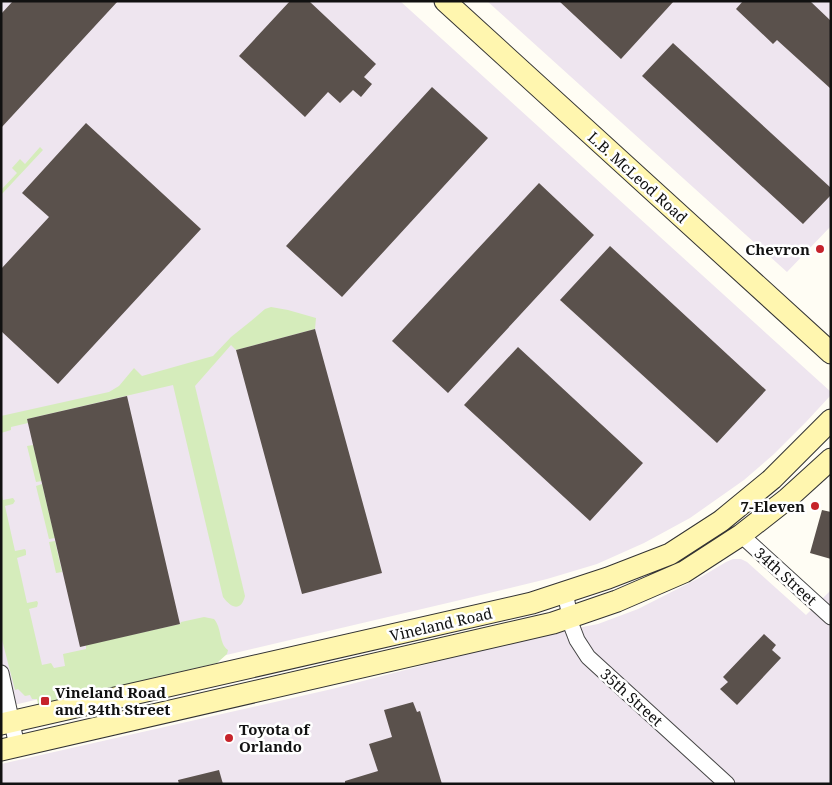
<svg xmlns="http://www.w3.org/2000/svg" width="832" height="785" viewBox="0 0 832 785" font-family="'Noto Serif',serif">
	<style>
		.industrial { fill: #eee5ef }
		.green { fill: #d5ecbb }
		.building { fill: #5a514c }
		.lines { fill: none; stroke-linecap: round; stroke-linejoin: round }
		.street-casing { stroke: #444; stroke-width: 17 }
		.secondary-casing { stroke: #333; stroke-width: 23 }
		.street { stroke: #fff; stroke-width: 15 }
		.secondary { stroke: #fff6af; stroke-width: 21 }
		.poi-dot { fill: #c6232b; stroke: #fff; stroke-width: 2 }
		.labels { text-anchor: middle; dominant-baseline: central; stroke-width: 5; stroke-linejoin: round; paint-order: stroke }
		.street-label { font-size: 15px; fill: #111; stroke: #fff }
		.poi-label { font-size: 15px; font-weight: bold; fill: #111; stroke: #fff; text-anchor: end }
	</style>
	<rect width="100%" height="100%" fill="#fffdf4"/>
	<!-- industrial -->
	<path class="industrial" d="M1 1H400L831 392V395L806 422 774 454 744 480 690 518 644 543 597 564 547 579 456 601 1 708Z
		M487 1H831V226L787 272Z
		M733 559H741L747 562 806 615 831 590V784H1V764L332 689 540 635 598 624 638 609 701 577 726 562Z"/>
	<!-- green -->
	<path class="green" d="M40 147 43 150 1 195V190L17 173 12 168 20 159 25 164Z
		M271 307 288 310 316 318 315 329 236 350 231 345 195 386 245 596C241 612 231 608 223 597L173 385 27 419 28 423 11 427V430L1 433V416L109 392 119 386 134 368 142 376 213 356 231 337 251 321 265 309Z
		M33 445 42 481 36 482 27 446Z
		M42 484 55 538 49 539 36 486Z
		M1 491 3 500 13 498 15 501 13 504 5 506 15 551 25 549 26 551V555L17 558 27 603 37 601 38 603 37 607 29 609 42 665 51 663 54 668 65 666 63 654 86 649V645L180 624 181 622 204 617 214 619C222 628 219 644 228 650L227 654 217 663 44 704H38L37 699H32L30 695 25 696 18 689 15 690 1 636Z
		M55 541 62 572 56 573 49 542Z"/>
	<!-- building -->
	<path class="building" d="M13 1H118L1 128V14Z
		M290 1H309L376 64 364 77 372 84 361 97 353 90 340 103 328 92 305 117 239 56Z
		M559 1H674L621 59Z
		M743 1H810L831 21V89L777 40 773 44 736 9Z
		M673 43 831 188V195L803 224 642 76Z
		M432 87 488 138 342 297 286 246Z
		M86 123 201 229 58 384 1 331V269L49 217 22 193Z
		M539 183 594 235 448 393 392 341Z
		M610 246 766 390 717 443 560 300Z
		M315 329 382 573 302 594 236 350Z
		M518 347 643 463 590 521 464 405Z
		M127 396 180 624 80 647 27 419Z
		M822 510 831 512V559L810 553Z
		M764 634 776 645 772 650 781 658 737 705 720 689 728 682 723 677Z
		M413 702 417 712 420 711 442 784H345V781L378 771 369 744 392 737 384 710Z
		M219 770 223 784H179L178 780Z"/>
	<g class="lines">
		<!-- street casing -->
		<g class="street-casing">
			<path id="street" d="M741 535 831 617
				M565 592 572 627 577 640 588 657 727 784
				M1 673 17 746"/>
		</g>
		<!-- secondary casing -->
		<g class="secondary-casing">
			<path id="secondary" d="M445 1 831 353
				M1 724 532 603 608 578 670 554 721 521 772 479 831 420
				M1 750 553 623 617 601 684 572 741 535 787 499 831 459"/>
		</g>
		<!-- street -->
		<use href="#street" class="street"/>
		<!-- secondary -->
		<use href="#secondary" class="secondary"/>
	</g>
	<!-- markers -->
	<g class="poi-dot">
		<circle cx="820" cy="249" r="5"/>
		<circle cx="815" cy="506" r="5"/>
		<rect x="40" y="696" width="10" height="10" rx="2.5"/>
		<circle cx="229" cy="738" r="5"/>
	</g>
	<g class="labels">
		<!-- street labels -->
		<g class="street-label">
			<text transform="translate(638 177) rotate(42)">L.B. McLeod Road</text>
			<text transform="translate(786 576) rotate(42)">34th Street</text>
			<text transform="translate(441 624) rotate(-13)">Vineland Road</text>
			<text transform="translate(632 697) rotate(42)">35th Street</text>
		</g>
		<!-- poi labels -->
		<g class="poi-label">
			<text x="810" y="249">Chevron</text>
			<text x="805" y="506">7-Eleven</text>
			<text x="55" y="692" text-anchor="start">Vineland Road<tspan x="55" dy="17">and 34th Street</tspan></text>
			<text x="239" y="729" text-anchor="start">Toyota of<tspan x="239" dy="17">Orlando</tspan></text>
		</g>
	</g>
	<!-- border -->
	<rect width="832" height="785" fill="none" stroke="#111111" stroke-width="5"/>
</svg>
